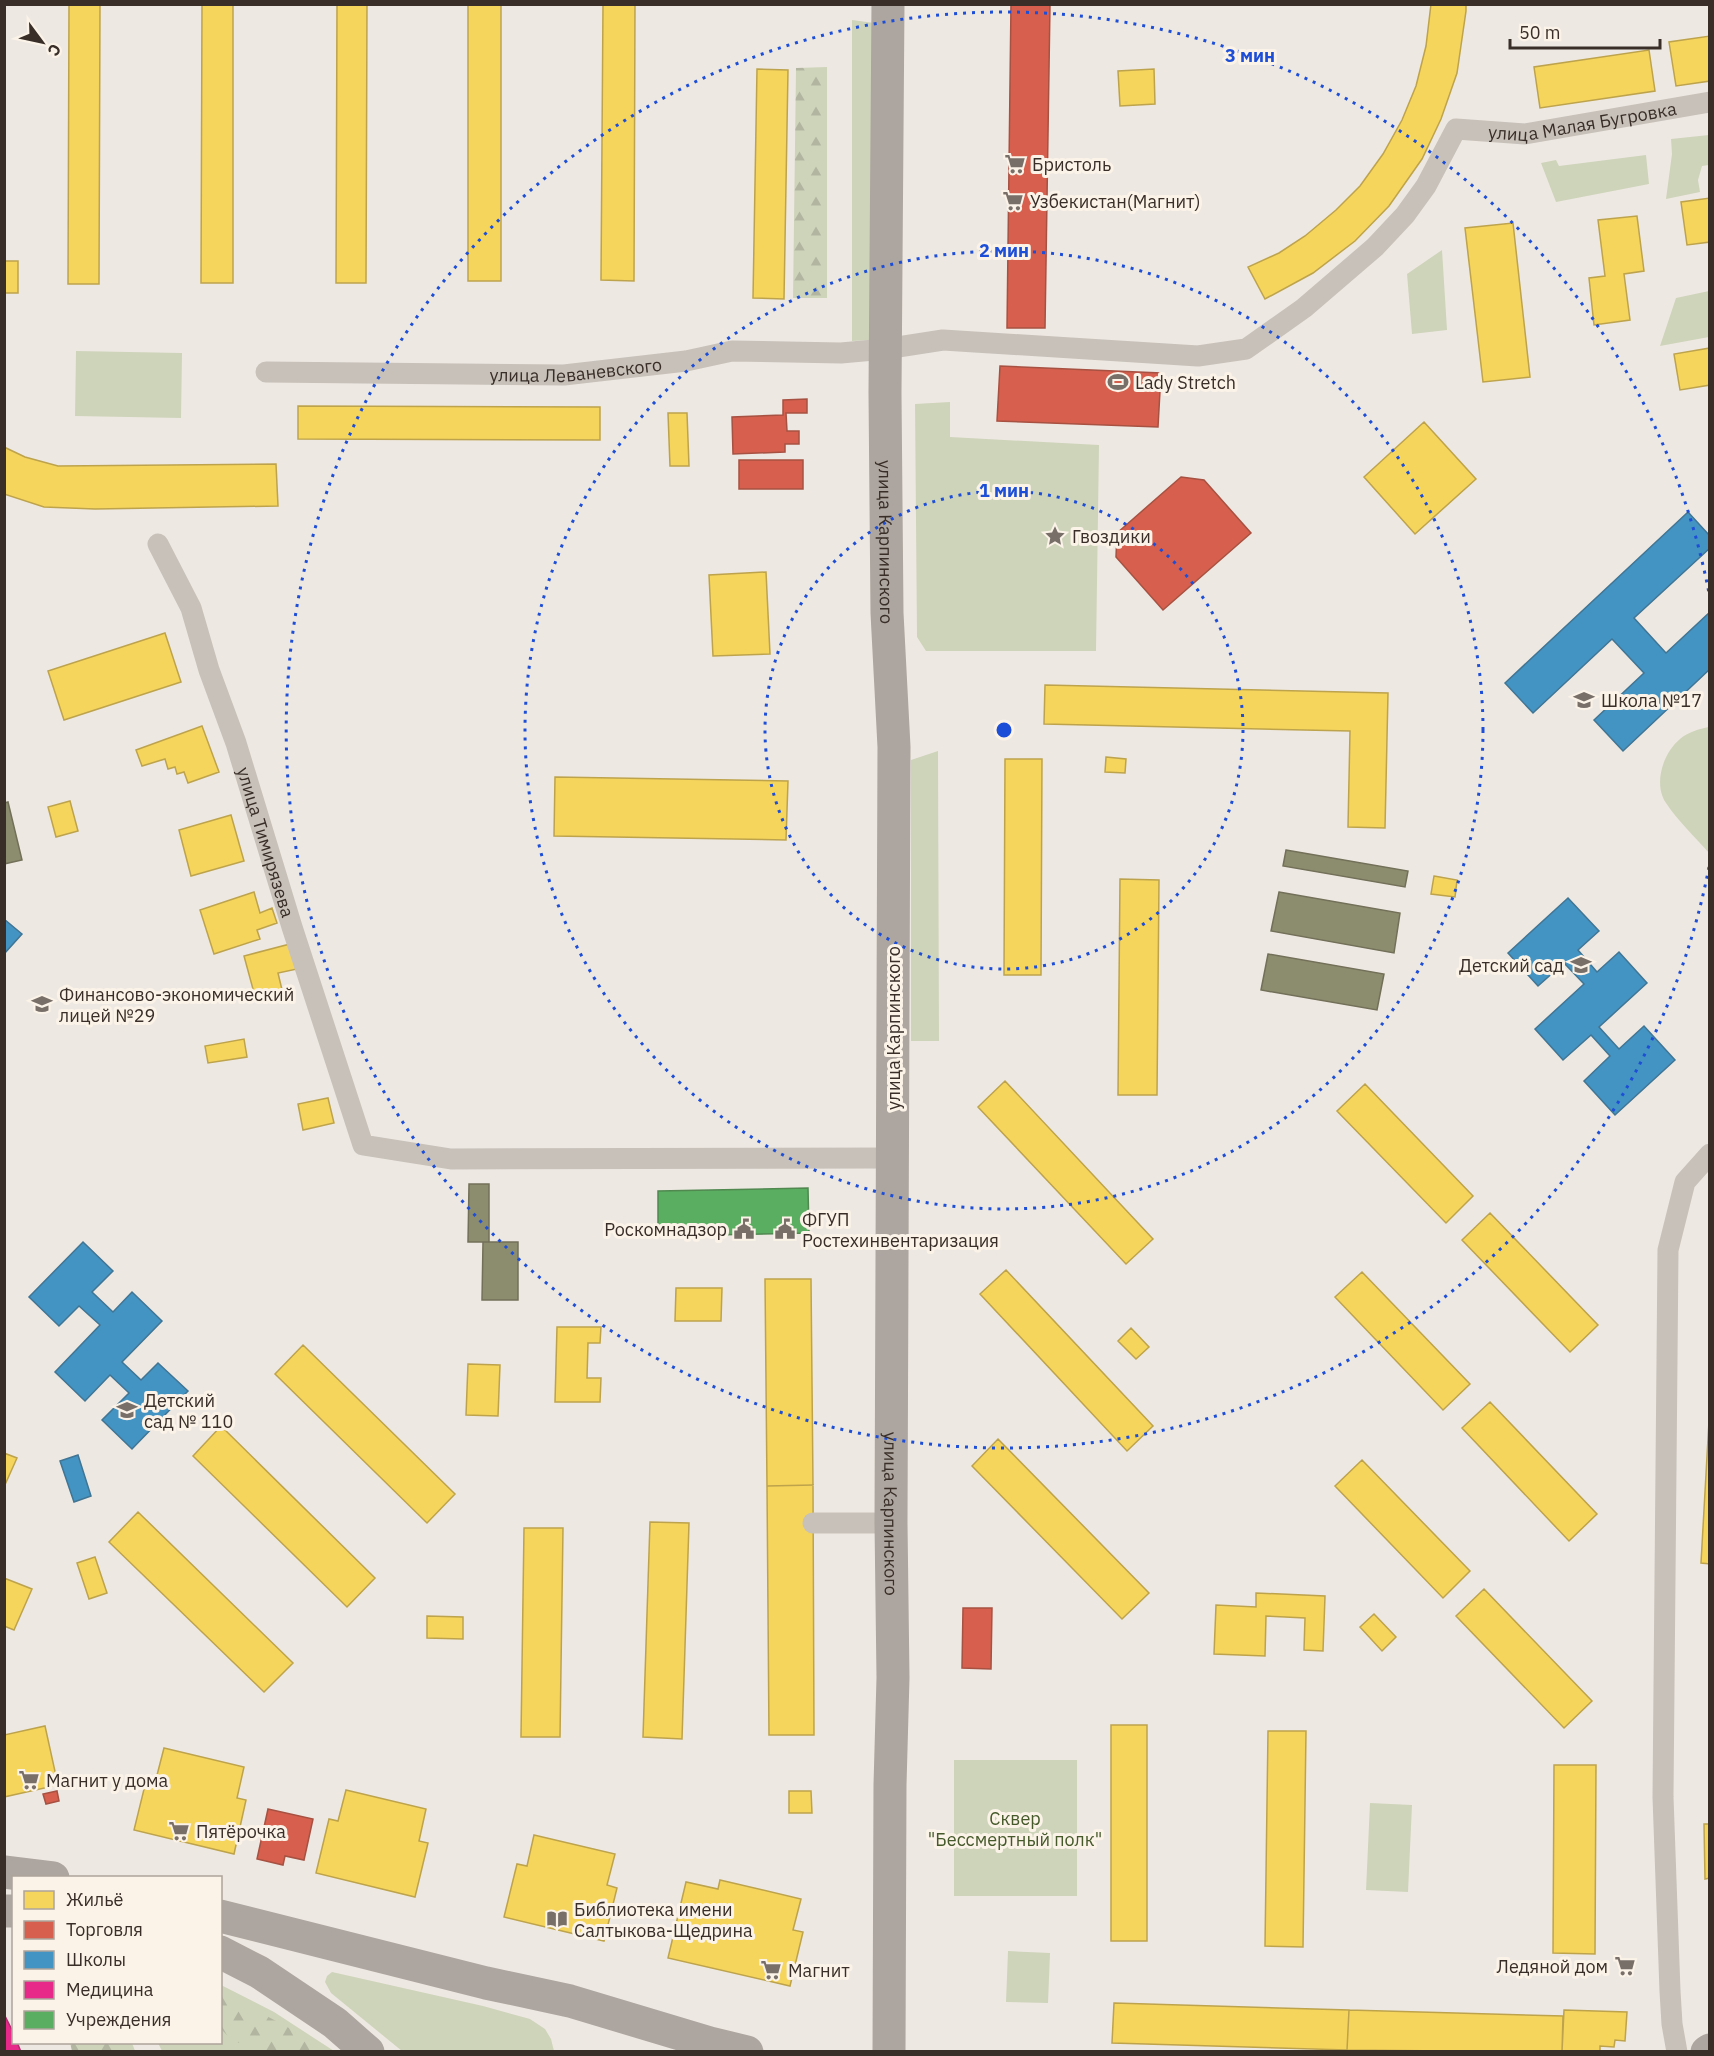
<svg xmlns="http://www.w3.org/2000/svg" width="1714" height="2056" viewBox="0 0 1714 2056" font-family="'IBM Plex Sans',sans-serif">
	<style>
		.green { fill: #ced4ba }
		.forest { fill: url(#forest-firs) }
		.homes { fill: #f6d55c; stroke: #bda34c; stroke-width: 1.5 }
		.shops { fill: #d6604d; stroke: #a75142; stroke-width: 1.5 }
		.schools { fill: #4393c3; stroke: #407594; stroke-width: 1.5 }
		.health { fill: #e7298a; stroke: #b32a6d; stroke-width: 1.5 }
		.public { fill: #5aae61; stroke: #508850; stroke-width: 1.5 }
		.industry { fill: #8c8c6e; stroke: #737059; stroke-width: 1.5 }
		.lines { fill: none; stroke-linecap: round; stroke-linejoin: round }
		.street { stroke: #c7c1ba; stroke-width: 21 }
		.primary { stroke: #ada59f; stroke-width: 33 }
		.ring { fill: none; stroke: #1d4ed8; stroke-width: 3; stroke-dasharray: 3 6 }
		.labels { text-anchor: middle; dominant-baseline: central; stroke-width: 6; stroke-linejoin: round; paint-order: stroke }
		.street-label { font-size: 18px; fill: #392e28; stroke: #fbf3e8 }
		.poi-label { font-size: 18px; fill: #392e28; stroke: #fbf3e8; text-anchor: start }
		.park-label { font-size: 18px; fill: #45592a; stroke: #fbf3e8 }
		.centre { fill: #1d4ed8; stroke: #fbf3e8; stroke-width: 3 }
		.ring-label { font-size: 18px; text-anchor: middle; font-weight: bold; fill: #1d4ed8; stroke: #fbf3e8; stroke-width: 6; stroke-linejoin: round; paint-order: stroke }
	</style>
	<defs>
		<pattern id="forest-firs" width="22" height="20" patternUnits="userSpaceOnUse" patternTransform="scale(1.5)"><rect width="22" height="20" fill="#ced4ba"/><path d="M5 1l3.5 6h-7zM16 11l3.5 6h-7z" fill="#b2b6a0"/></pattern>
	</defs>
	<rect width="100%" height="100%" fill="#eee8e2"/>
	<!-- green -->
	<path class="green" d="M852 20 874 23 872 340 852 341Z
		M1709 135V165L1702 166 1698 180 1700 192 1666 199 1672 154 1671 139Z
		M1646 155 1649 184 1556 202 1541 163 1556 160 1559 166Z
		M1442 250 1447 330 1412 334 1407 274Z
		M1709 291V337L1660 346 1676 298Z
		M76 351 182 353 181 418 75 416Z
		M950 402V437L1099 445 1096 651H926L917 637 915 404Z
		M1709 727H1710L1709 853C1695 837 1678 821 1666 803 1653 784 1663 753 1680 739 1688 732 1699 729 1709 727Z
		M938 751 939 1041H911V760Z
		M954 1760H1077V1896H954Z
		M1370 1803 1412 1805 1408 1892 1366 1890Z
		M1008 1951 1050 1953 1048 2003 1006 2002Z
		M332 1972 483 2006 530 2019 545 2029 551 2039 554 2051H402L331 1993 325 1982 327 1976Z
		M221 1985 274 2012 334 2051H162L158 2043 220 2042Z"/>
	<!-- forest -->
	<path class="forest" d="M827 67V298H793L796 68Z
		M220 1991 306 2037 327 2051H261L254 2041 235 2043 221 2029Z
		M70 2043H132L135 2051H72Z"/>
	<!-- homes -->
	<path class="homes" d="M69 4H100L99 284H68Z
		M202 4H233V283H201Z
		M337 4H367L366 283H336Z
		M468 4H501V281H468Z
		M603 4H635L634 281 601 280Z
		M1431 4H1466V11L1457 73 1441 119 1422 159 1389 206 1355 241 1313 273 1265 299 1248 267 1279 253 1305 236 1336 210 1360 186 1383 154 1402 120 1416 86 1426 46Z
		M1710 36V81L1676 86 1669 42Z
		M1649 50 1655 91 1540 108 1534 67Z
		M757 69 788 70 784 299 753 298Z
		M1154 69 1155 104 1120 106 1118 71Z
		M1710 198V242L1687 245 1681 202Z
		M1637 216 1644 271 1624 274 1630 320 1594 325 1589 278 1605 276 1598 220Z
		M1513 223 1530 377 1483 382 1465 228Z
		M4 261H18V293H4Z
		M1710 348V385L1680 390 1674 354Z
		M298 406 600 407V440L298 439Z
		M668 413H687L689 466H670Z
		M1424 422 1476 479 1415 534 1364 477Z
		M4 447 25 457 58 466 276 464 278 506 95 509 44 507 4 494Z
		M766 572 770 654 713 656 709 575Z
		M165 633 181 682 64 720 48 671Z
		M1045 685 1388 693 1385 828 1348 827 1350 731 1044 724Z
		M202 726 219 772 188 783 184 772 177 774 175 767 168 769 165 759 142 766 136 750Z
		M1106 757 1126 759 1125 773 1105 772Z
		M1005 759H1042L1041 975H1004Z
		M555 777 788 781 786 840 554 836Z
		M70 801 78 831 56 837 48 807Z
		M231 815 244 861 191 876 179 830Z
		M1434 876 1457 880 1455 897 1431 894Z
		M1120 879 1159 880 1157 1095H1118Z
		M254 892 260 913 272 908 277 923 257 930 260 939 214 954 200 910Z
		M290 944 297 969 278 973 283 994 256 1000 244 956Z
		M244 1039 247 1057 208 1063 205 1046Z
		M1005 1081 1153 1239 1126 1264 978 1107Z
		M1365 1084 1473 1196 1446 1223 1337 1111Z
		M328 1098 334 1123 303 1130 298 1104Z
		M1490 1213 1598 1325 1570 1352 1462 1240Z
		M1006 1270 1153 1426 1127 1451 980 1294Z
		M1362 1272 1470 1384 1443 1410 1335 1297Z
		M765 1279H811L813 1485 767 1486Z
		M676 1288H722L721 1321H675Z
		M557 1327H601L600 1343H588L587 1378H601L600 1402H555Z
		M1131 1328 1149 1347 1136 1359 1118 1341Z
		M303 1345 455 1494 427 1523 275 1374Z
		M468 1364 500 1365 498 1416 466 1415Z
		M1490 1402 1597 1514 1569 1541 1462 1428Z
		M1710 1403V1564L1701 1563Z
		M221 1426 375 1578 347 1607 193 1456Z
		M998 1439 1149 1593 1122 1619 972 1466Z
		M4 1453 17 1458 4 1487Z
		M1362 1460 1470 1571 1443 1598 1335 1486Z
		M813 1485 814 1735H769L767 1486Z
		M138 1512 293 1663 264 1692 109 1542Z
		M650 1522 689 1523 682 1739 643 1737Z
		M524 1528H563L560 1737H521Z
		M95 1557 107 1593 89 1599 77 1563Z
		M4 1578 32 1589 14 1630 4 1626Z
		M1484 1589 1592 1701 1564 1728 1456 1616Z
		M1256 1593 1325 1596 1323 1651 1304 1650 1305 1618 1266 1616 1265 1656 1214 1654 1216 1605 1256 1607Z
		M1374 1614 1396 1637 1382 1651 1360 1627Z
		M427 1616 463 1617V1639L427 1638Z
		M1111 1725H1147V1941H1111Z
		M45 1726 58 1785 4 1797V1735Z
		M1268 1731H1306L1303 1947 1265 1946Z
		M164 1748 244 1767 237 1798 246 1800 234 1854 134 1830 147 1777 156 1779Z
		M1554 1765H1596L1595 1954 1553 1953Z
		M346 1790 426 1809 419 1841 428 1843 415 1897 316 1873 329 1819 338 1821Z
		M789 1791H811L812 1813H789Z
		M1704 1824H1710V1878L1705 1879Z
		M534 1835 615 1854 607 1885 617 1888 604 1941 504 1917 517 1864 527 1866Z
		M720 1880 801 1899 793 1930 803 1932 790 1986 668 1958 686 1882 718 1889Z
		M1114 2003 1349 2010 1347 2050 1112 2043Z
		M1349 2010 1563 2016 1562 2052 1347 2050Z
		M1564 2010 1627 2012 1625 2041 1615 2040 1614 2047 1600 2046V2052H1562Z"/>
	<!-- shops -->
	<path class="shops" d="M1011 4H1050L1045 328H1007Z
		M1000 366 1161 373 1158 427 997 421Z
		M807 399V413H786L787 431H799V444H785V452L733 454 732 417 783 415V400Z
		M739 460H803V489H739Z
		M1181 477 1204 480 1251 533 1163 610 1116 557 1117 533Z
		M963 1608H992L991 1669 962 1668Z
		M57 1791 59 1801 46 1804 43 1794Z
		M268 1809 313 1819 304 1860 285 1856 283 1865 257 1859Z"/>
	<!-- schools -->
	<path class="schools" d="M1688 512 1710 536V548L1634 618 1666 653 1710 612V669L1623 751 1594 720 1644 673 1612 639 1533 713 1505 683Z
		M1568 898 1599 931 1578 950 1597 972 1619 952 1647 983 1599 1027 1619 1049 1644 1026 1675 1060 1615 1115 1584 1081 1610 1056 1591 1035 1563 1060 1535 1029 1584 984 1564 963 1538 986 1508 953Z
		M4 919 22 934 4 954Z
		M83 1242 113 1271 92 1292 113 1312 132 1292 162 1321 122 1362 141 1380 158 1363 188 1391 132 1449 102 1420 129 1393 110 1375 85 1401 55 1372 100 1325 79 1306 59 1326 29 1297Z
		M78 1455 91 1496 74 1502 60 1461Z"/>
	<!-- health -->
	<path class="health" d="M4 2014 14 2034V2042H17L21 2052H4Z"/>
	<!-- public -->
	<path class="public" d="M808 1188 809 1233 658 1236V1191Z"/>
	<!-- industry -->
	<path class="industry" d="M8 802 22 860 4 864V803Z
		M1286 850 1408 871 1405 887 1283 866Z
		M1279 892 1400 913 1394 953 1271 931Z
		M1268 954 1384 974 1377 1010 1261 990Z
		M469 1184H489V1242H468Z
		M483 1242H518V1300H482Z"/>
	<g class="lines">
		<!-- street -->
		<g class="street">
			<path id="s1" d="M266 372 564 375 686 361 732 351 841 353 885 349 943 340 1198 356 1246 349 1304 308 1375 247 1405 215 1426 186 1456 129 1525 134 1710 102"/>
			<path id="s2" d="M158 544 191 608 209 670 236 743 292 927 363 1145 451 1159 893 1158"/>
			<path d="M813 1523H891"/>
			<path d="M1677 2052 1672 2024 1670 1991 1663 1797 1668 1250 1685 1182 1710 1154"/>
		</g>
		<!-- primary -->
		<g class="primary">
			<path id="s3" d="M888 4 885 393 887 613 894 747 891 1523 893 1678 890 1785 889 2052"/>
			<path d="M4 1872 53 1878"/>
			<path d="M4 1911H14"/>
			<path d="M220 1916 486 1983 570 2001 710 2043 747 2052"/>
			<path d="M220 1952 259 1972 335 2023 368 2052"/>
			<path d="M1707 2052 1710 2050"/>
		</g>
	</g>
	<!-- distance rings -->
	<g class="ring">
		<circle cx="1004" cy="730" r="239"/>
		<circle cx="1004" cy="730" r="479"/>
		<path d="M1709 867A718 718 0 1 1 1709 593"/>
	</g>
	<!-- icons -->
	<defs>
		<g id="supermarket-bare" transform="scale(1.62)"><path d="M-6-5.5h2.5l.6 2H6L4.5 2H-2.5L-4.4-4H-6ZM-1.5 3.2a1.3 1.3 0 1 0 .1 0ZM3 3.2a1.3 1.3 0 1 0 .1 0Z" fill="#786f69" stroke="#fbf3e8" stroke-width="2.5" paint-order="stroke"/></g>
		<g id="stadium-bare" transform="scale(1.62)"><path d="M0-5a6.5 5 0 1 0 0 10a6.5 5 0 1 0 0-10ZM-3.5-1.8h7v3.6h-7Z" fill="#786f69" stroke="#fbf3e8" stroke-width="2.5" paint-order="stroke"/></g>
		<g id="sight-bare" transform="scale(1.62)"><path d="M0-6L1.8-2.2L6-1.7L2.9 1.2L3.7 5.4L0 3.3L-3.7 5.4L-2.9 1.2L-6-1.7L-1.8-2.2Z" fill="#786f69" stroke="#fbf3e8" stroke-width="2.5" paint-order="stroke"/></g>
		<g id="school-bare" transform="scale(1.62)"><path d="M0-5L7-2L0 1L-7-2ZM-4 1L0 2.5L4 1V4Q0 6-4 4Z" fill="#786f69" stroke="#fbf3e8" stroke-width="2.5" paint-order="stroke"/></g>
		<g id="civic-bare" transform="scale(1.62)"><path d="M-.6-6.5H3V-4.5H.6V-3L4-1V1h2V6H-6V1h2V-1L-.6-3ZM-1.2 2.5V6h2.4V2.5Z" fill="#786f69" stroke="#fbf3e8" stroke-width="2.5" paint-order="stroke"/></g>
		<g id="library-bare" transform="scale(1.62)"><path d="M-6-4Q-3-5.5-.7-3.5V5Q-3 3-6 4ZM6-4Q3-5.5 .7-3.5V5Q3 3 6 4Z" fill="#786f69" stroke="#fbf3e8" stroke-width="2.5" paint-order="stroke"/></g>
	</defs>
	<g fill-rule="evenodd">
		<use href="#supermarket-bare" x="1015" y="164"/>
		<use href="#supermarket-bare" x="1013" y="201"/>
		<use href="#stadium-bare" x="1118" y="382"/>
		<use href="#sight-bare" x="1055" y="536"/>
		<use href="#school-bare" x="1584" y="700"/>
		<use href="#school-bare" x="1581" y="965"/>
		<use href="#school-bare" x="42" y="1004"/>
		<use href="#civic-bare" x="744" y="1229"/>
		<use href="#civic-bare" x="785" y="1229"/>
		<use href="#school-bare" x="127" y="1410"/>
		<use href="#supermarket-bare" x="29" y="1780"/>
		<use href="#supermarket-bare" x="179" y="1831"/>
		<use href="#library-bare" x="557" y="1919"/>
		<use href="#supermarket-bare" x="1625" y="1966"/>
		<use href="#supermarket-bare" x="771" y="1970"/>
	</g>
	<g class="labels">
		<!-- street labels -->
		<g class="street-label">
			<text stroke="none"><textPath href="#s1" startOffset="1420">улица Малая Бугровка</textPath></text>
			<text stroke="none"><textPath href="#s1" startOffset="310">улица Леваневского</textPath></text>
			<text stroke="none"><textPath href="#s3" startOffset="538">улица Карпинского</textPath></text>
			<text stroke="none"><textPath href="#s2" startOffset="318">улица Тимирязева</textPath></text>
			<text transform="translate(893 1028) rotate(-90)">улица Карпинского</text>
			<text stroke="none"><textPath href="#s3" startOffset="1510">улица Карпинского</textPath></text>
		</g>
		<!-- poi labels -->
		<g class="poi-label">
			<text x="1032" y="164">Бристоль</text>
			<text x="1030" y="201">Узбекистан(Магнит)</text>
			<text x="1135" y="382">Lady Stretch</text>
			<text x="1072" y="536">Гвоздики</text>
			<text x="1601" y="700">Школа №17</text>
			<text x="1564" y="965" text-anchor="end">Детский сад</text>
			<text x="59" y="994">Финансово-экономический<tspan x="59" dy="21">лицей №29</tspan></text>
			<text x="802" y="1219">ФГУП<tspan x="802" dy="21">Ростехинвентаризация</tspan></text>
			<text x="727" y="1229" text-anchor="end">Роскомнадзор</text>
			<text x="144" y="1400">Детский<tspan x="144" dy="21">сад № 110</tspan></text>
			<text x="46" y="1780">Магнит у дома</text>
			<text x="196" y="1831">Пятёрочка</text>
			<text x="574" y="1909">Библиотека имени<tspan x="574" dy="21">Салтыкова-Щедрина</tspan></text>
			<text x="1608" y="1966" text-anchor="end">Ледяной дом</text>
			<text x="788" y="1970">Магнит</text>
		</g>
		<!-- park labels -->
		<g class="park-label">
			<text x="1015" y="1818">Сквер<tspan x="1015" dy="21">"Бессмертный полк"</tspan></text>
		</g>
	</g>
	<circle cx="1004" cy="730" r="9" class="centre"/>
	<g class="ring-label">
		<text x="1250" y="62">3 мин</text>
		<text x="1004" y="257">2 мин</text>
		<text x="1004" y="497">1 мин</text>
	</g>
	<!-- border -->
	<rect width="1714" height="2056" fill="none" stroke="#392e28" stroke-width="12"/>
	<!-- legend -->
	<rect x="12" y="1876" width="210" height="168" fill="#fbf3e8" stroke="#ada49b" stroke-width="1.5"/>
	<rect x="24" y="1891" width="30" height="18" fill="#f6d55c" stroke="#ada49b" stroke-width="1.5"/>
	<text x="66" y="1906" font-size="18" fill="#392e28">Жильё</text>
	<rect x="24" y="1921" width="30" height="18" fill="#d6604d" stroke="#ada49b" stroke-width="1.5"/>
	<text x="66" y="1936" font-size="18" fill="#392e28">Торговля</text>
	<rect x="24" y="1951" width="30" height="18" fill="#4393c3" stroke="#ada49b" stroke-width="1.5"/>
	<text x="66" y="1966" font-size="18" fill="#392e28">Школы</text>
	<rect x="24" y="1981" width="30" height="18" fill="#e7298a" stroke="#ada49b" stroke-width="1.5"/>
	<text x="66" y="1996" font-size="18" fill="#392e28">Медицина</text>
	<rect x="24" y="2011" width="30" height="18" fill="#5aae61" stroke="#ada49b" stroke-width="1.5"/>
	<text x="66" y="2026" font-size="18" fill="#392e28">Учреждения</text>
	<!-- north arrow -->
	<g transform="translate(42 42) rotate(123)" stroke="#fbf3e8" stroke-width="4.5" paint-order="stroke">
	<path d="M0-4.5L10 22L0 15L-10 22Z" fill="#392e28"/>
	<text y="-9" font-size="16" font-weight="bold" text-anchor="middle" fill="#392e28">С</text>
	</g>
	<!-- scale -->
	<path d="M1510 39v9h150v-9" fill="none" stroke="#392e28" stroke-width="3"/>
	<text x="1519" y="39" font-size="18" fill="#392e28" stroke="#fbf3e8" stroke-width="4.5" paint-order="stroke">50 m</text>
</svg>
